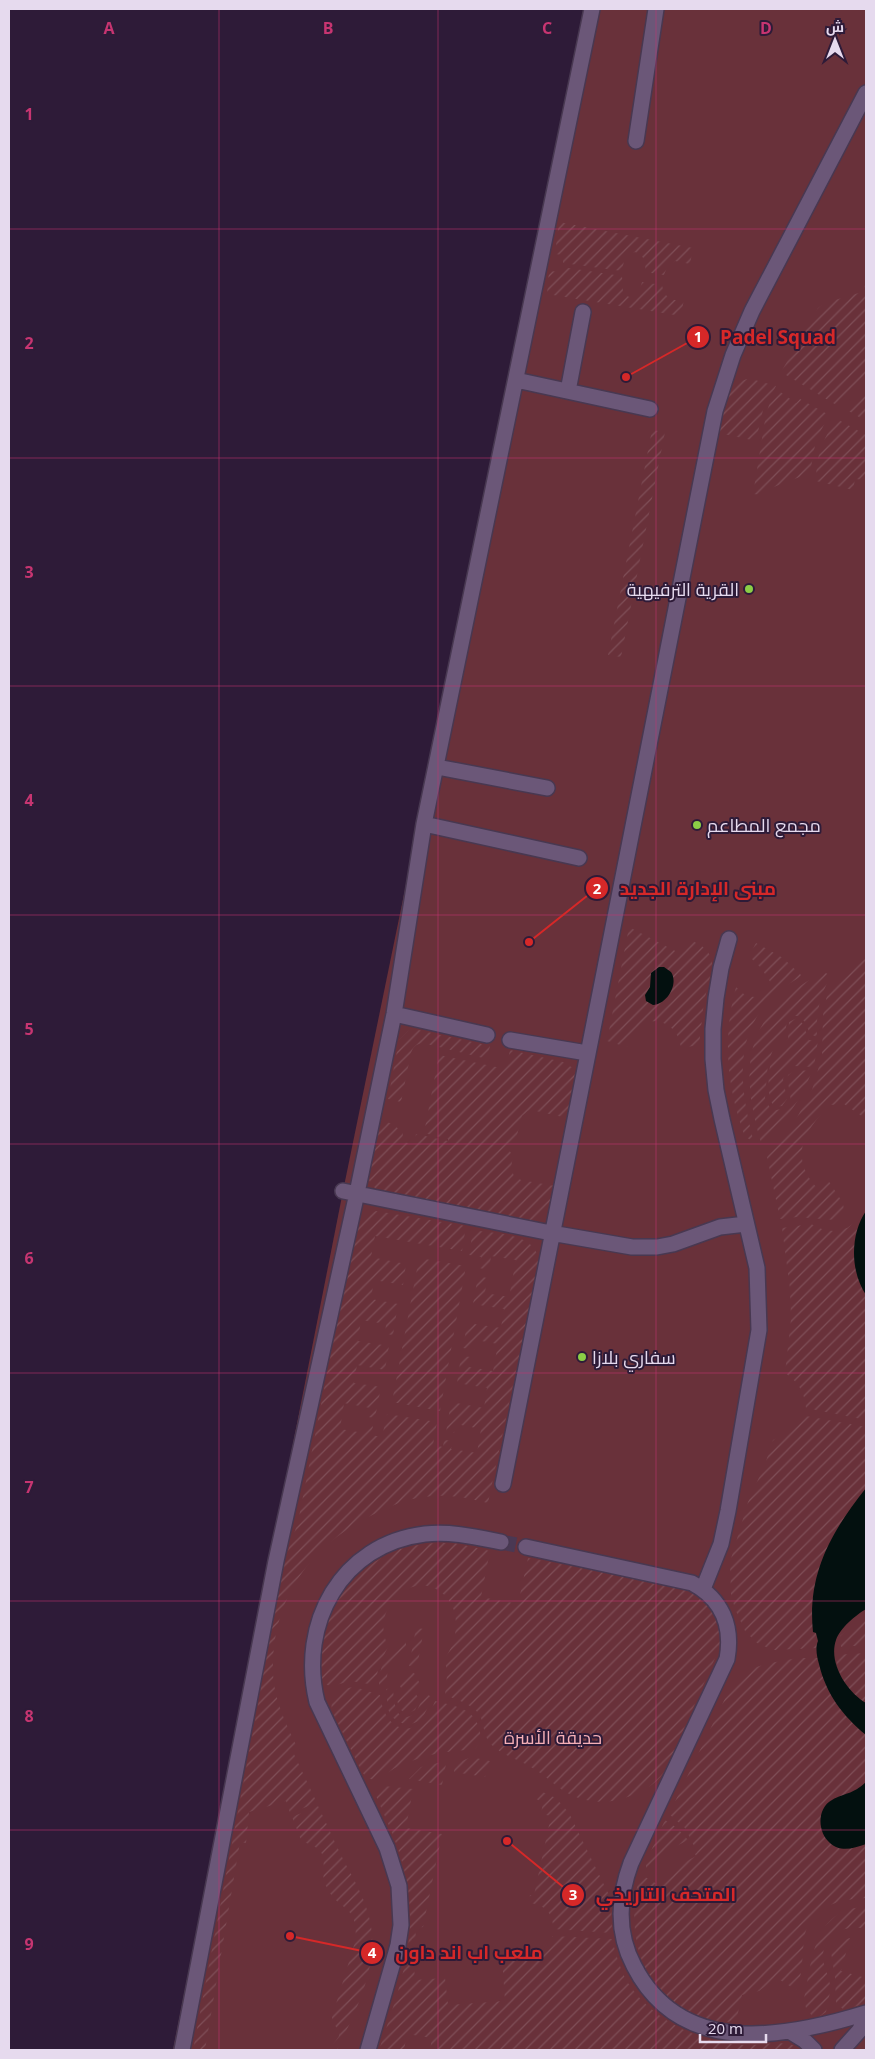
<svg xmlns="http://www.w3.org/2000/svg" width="875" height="2059" viewBox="0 0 875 2059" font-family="'Open Sans',Cairo,sans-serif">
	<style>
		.green { fill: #69313a }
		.garden { fill: url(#garden-furrows); fill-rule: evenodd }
		.water { fill: #03100f }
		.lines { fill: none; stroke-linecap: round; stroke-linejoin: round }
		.minor-tunnel { stroke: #4a3853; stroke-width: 15; stroke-dasharray: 15 8; stroke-linecap: butt }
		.minor-casing { stroke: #483851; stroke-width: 18 }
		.minor { stroke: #6b5778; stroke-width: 15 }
		.grid { fill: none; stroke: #c73571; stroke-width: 1; stroke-opacity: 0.55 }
		.poi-dot { fill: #8bce46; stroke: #2e1b38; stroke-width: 2 }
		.labels { text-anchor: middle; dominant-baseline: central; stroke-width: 4; stroke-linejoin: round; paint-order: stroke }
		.poi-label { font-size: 18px; fill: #e6daee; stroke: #2e1b38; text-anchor: start }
		.park-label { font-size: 18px; fill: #f6b0b7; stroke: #2e1b38 }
		.grid-label { font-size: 16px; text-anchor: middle; font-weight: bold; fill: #c73571; stroke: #2e1b38; stroke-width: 4; stroke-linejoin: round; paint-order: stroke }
		.leader { fill: none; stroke: #d62828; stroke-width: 2 }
		.callout-dot { fill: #d62828; stroke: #2e1b38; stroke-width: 2 }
		.mark-label { font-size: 15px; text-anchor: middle; font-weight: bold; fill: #fff }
		.callout-label { font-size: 19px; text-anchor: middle; font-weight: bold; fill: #d62828; stroke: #2e1b38; stroke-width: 4; stroke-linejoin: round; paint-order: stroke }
	</style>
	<defs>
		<pattern id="garden-furrows" width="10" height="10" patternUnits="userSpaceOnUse" patternTransform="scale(1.25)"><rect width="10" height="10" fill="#69313a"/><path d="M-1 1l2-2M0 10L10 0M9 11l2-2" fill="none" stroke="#7e4e57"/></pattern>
	</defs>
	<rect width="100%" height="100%" fill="#2e1b38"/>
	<!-- green -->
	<path class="green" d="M586 9H866V2050H173L343 1191Z"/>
	<!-- garden -->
	<path class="garden" d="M559 222 693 248 690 264 675 261 667 267 664 275 645 272C646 262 645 256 635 252L625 256 622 271 563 263V255L555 254Z
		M562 267 622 276 623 292 629 297 638 295 642 282 662 285C664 297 672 303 684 299L681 316 547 294 549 271 561 272Z
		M866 283V376L838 406 781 372 818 308 825 303 862 292Z
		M747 379 755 380 776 386 763 410 756 441 719 433C723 413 723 385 747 379Z
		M866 388V421L845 409Z
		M779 391 796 403 800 399 829 415 816 440 810 473 766 490 765 495 753 494 766 414 770 402Z
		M837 419 866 435V480L855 479 853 490 816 481C816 457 822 439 837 419Z
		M652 430 665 432 621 657 608 655Z
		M629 927 681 954 689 939 702 946 708 952 712 959V968L704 1002 699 1045 681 1048C677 1013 633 1012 627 1047L607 1041ZM650 977 670 993 661 1003 645 995 650 987Z
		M756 943 783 958 802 976C733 1014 736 1072 753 1139L751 1140 745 1137C727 1088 722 1038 736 987L746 996 755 997 773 986 761 968 749 956Z
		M866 958V1119L844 1104 830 1105C805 1130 788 1156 817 1188L828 1180 843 1203 844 1211 839 1219 835 1220 797 1217 780 1219 767 1157 795 1121 812 1090 822 1056 823 1015 827 995 840 979Z
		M824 972 831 976C819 997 816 1013 817 1037L810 1034 805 1022 799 1016H791L787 1019 785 1037 774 1047 768 1063 765 1098 770 1108 776 1110 787 1108C795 1096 786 1087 788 1075L796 1070 812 1071C801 1101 784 1123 761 1143 738 1064 745 1012 824 972Z
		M797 1018 803 1024 809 1040H818L814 1067 794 1066 786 1071 783 1079 787 1099 782 1106 775 1107C765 1099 768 1064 774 1054 778 1048 784 1045 788 1039L789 1022Z
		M414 1029 490 1046 487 1059 423 1043C416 1044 413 1047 411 1053L401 1102 388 1099 399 1040 408 1031Z
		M510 1050 563 1062 573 1068 575 1073 567 1118 536 1111H528L522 1116 515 1143 509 1147V1150L513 1156 511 1168 514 1176 521 1180 555 1186C551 1206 549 1218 525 1221L381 1192 371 1185 367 1174 377 1119 393 1124 403 1133 402 1142 414 1144 416 1134 448 1141V1139L424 1133 439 1055 501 1068 507 1064Z
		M376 1211 466 1226 462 1251 375 1236 371 1257 406 1264 403 1285 374 1280 371 1299 398 1304 393 1335 385 1334 386 1324 361 1320 358 1341 389 1346 385 1370 357 1365 354 1383 381 1387 375 1418 368 1417 370 1408 344 1403 340 1429 364 1433 366 1425 373 1426 371 1435 382 1437 387 1414 437 1422 433 1445 443 1447 444 1440 453 1441 451 1449 477 1453 481 1429 456 1424 454 1433 446 1432 451 1402 484 1408 487 1388 457 1383 461 1356 471 1357 469 1367 493 1371 498 1344 476 1340 474 1350 463 1348 467 1323 501 1328 504 1309 473 1304 478 1276 487 1278 485 1293 509 1297 516 1260 491 1256 489 1270 479 1268 481 1257 469 1255 473 1230C497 1234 542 1233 538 1266L488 1503C437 1489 407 1495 361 1521 303 1554 271 1606 273 1674 274 1700 287 1726 298 1749L293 1752 317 1803 290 1813 286 1801 249 1812 246 1843 240 1842 205 2050H193L259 1700 277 1582 298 1522 355 1231 362 1217Z
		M854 1223 858 1226 855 1239 864 1291 866 1295V1420L806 1408C804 1391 799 1383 785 1373L791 1319 790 1289 782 1228 811 1224 824 1230 834 1231 847 1228Z
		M419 1258 466 1266 440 1411 392 1402Z
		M806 1416 866 1427V1488L837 1528 821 1562 814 1632H816L817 1648 773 1650 757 1643 745 1631 735 1609 731 1594 730 1562 748 1502 765 1464 773 1440 791 1432Z
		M435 1543H454L490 1551 481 1597 518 1604 528 1558 686 1588C710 1599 722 1620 720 1647L666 1769C658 1782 650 1787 637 1793 611 1806 582 1805 558 1787 550 1781 543 1774 534 1769 522 1761 506 1757 494 1747 481 1736 486 1725 479 1714 472 1704 455 1699 445 1695L447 1675 445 1658C461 1636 462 1598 431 1587 409 1580 387 1600 384 1621 382 1630 385 1639 388 1647L379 1665 375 1685 351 1681 332 1686 327 1685 322 1679C322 1669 320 1658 320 1648 322 1605 359 1566 397 1550 409 1546 422 1544 435 1543Z
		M866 1615V1645L841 1647 840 1636Z
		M416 1628 424 1629 417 1667 409 1666Z
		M406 1640V1650C389 1658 387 1666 387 1684L379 1686C380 1663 386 1650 406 1640Z
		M866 1653V1703C847 1692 839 1677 835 1655Z
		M797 1658H818C825 1690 841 1714 866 1735V1782C851 1796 832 1795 822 1813L853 1849 866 1844V1898C839 1899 808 1907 804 1940 802 1956 803 1975 796 1990L780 1980H774L759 1991 742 1995 736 2022C652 2022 620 1947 640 1874L657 1884 676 1867 696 1856 695 1854 697 1852 685 1828 669 1814 733 1682C748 1664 775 1663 797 1658Z
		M411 1671 415 1674 422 1688 415 1693 420 1700 415 1710 407 1714C398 1710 397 1703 397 1694L403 1692 399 1684 408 1673Z
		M355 1687 380 1695C385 1737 422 1740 435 1701 455 1706 476 1708 480 1732 481 1740 480 1745 473 1750 445 1750 420 1756 395 1768 386 1773 378 1783 367 1778L362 1772 332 1711C329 1694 341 1688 355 1687Z
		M393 1688C394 1701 395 1727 416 1713L425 1692 431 1697C429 1705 426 1713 421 1719 410 1729 392 1723 388 1709 387 1703 387 1696 386 1689Z
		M471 1757 490 1761 485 1777 454 1772 455 1764Z
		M438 1763 446 1764 442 1785 409 1779 421 1767Z
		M384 1786 413 1789 406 1828 442 1834 423 1927 415 1928 416 1938 412 1939 415 1980 445 1978 448 2005 505 2001 502 1957C522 1955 538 1955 552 1940V1936L612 1939C616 1954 620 1970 628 1983 653 2021 701 2044 746 2045 765 2046 785 2038 802 2050H430L432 2038 407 2034 404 2050H379C402 1980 424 1927 399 1852 393 1833 384 1815 376 1796L379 1790Z
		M538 1790 556 1798 569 1813 611 1899 612 1933 553 1929C554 1914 544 1904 529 1903L530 1895H534L551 1816 541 1814 543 1802 536 1799Z
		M318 1806C327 1824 334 1841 343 1859 354 1880 367 1901 371 1926 378 1969 355 2013 337 2050H329L339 2036C339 2028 332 2024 332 2017L355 1942C360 1903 337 1912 326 1886 320 1876 327 1862 321 1852 316 1845 308 1845 301 1840L292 1817Z
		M665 1820 677 1828 688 1840 667 1851 646 1870V1862Z
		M866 1907V1929C845 1924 822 1934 823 1959 824 1968 829 1976 830 1985 831 1994 827 2003 826 2012L819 2017 812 2016 806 2008 804 2000C812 1961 813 1908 866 1907Z
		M850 1938 841 1971 866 1978V2003L844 2010 836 2003 835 1978 831 1952 838 1941Z"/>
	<!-- water -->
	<path class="water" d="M659 967H664L671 972C679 984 667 1004 653 1005L646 1001 645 995 650 987 651 973Z
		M866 1211V1295C850 1271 850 1234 866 1211Z
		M866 1488V1609C856 1615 840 1628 836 1640 828 1663 847 1692 866 1703V1735C843 1716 826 1694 819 1664 817 1657 815 1648 818 1641L816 1633 813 1632C807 1574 831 1532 866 1488Z
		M866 1782V1844C854 1848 841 1853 830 1843 817 1832 817 1808 832 1800 846 1792 852 1795 866 1782Z"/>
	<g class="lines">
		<!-- minor-tunnel -->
		<path class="minor-tunnel" d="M501 1542 526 1547"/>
		<!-- minor casing -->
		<g class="minor-casing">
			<path id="minor" d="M636 141 656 9
				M516 380 650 409
				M568 391 583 312
				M437 767 547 788
				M424 824 579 858
				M394 1014 487 1035
				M510 1040 587 1053
				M343 1191 551 1233 632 1247H657L673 1244 720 1227 746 1224
				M503 1484 715 411 733 355 752 311 866 93
				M526 1547 692 1583C722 1599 733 1626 727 1659L631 1863C618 1898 616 1932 634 1966 681 2058 785 2038 866 2013
				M703 1589 721 1544 728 1511 759 1330 757 1268 722 1119 716 1090 713 1059V1029L716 998 721 968 729 939
				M791 2032 804 2040 814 2050
				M182 2050 276 1561 357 1193 394 1014 424 824 592 9
				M368 2050 398 1945 401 1925 399 1886 387 1848 317 1702C298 1624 341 1544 425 1534 450 1531 476 1537 501 1542
				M842 2050 859 2031 866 2019"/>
		</g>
		<!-- minor -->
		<use href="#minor" class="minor"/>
	</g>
	<!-- grid -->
	<path class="grid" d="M219 9V2050M438 9V2050M656 9V2050M9 229H866M9 458H866M9 686H866M9 915H866M9 1144H866M9 1373H866M9 1601H866M9 1830H866"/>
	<!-- markers -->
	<g class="poi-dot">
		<circle cx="749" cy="589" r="5"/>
		<circle cx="697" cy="825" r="5"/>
		<circle cx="582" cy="1357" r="5"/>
	</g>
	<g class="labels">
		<!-- poi labels -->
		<g class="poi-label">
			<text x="739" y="589" text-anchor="end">القرية الترفيهية</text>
			<text x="707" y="825">مجمع المطاعم</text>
			<text x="592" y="1357">سفاري بلازا</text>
		</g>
		<!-- park labels -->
		<g class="park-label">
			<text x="553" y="1737">حديقة الأسرة</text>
		</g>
	</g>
	<g class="grid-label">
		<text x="109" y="34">A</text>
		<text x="328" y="34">B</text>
		<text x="547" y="34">C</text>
		<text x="766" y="34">D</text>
		<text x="29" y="120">1</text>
		<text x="29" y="349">2</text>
		<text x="29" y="578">3</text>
		<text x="29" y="806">4</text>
		<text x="29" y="1035">5</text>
		<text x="29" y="1264">6</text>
		<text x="29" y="1493">7</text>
		<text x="29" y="1722">8</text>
		<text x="29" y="1950">9</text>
	</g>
	<!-- callouts -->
	<path class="leader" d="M626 377L698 337M529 942L597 888M507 1841L573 1895M290 1936L372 1953"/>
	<g class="callout-dot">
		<circle cx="626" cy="377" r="5"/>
		<circle cx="529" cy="942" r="5"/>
		<circle cx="507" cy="1841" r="5"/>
		<circle cx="290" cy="1936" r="5"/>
		<circle cx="698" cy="337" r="12"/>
		<circle cx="597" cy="888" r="12"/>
		<circle cx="573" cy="1895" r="12"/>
		<circle cx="372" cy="1953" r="12"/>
	</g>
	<g class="mark-label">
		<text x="698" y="342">1</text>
		<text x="597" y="894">2</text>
		<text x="573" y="1900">3</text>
		<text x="372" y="1958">4</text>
	</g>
	<g class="callout-label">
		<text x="778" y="344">Padel Squad</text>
		<text x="698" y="895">مبنى الإدارة الجديد</text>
		<text x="666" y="1901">المتحف التاريخي</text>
		<text x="469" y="1959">ملعب اب اند داون</text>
	</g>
	<!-- border -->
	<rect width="875" height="2059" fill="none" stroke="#e6daee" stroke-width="20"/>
	<!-- north arrow -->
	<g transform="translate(835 40)" stroke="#2e1b38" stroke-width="4" paint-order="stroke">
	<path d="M0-4L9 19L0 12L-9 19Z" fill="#e6daee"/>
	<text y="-8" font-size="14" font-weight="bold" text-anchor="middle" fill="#e6daee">ش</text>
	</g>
	<!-- scale -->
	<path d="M700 2034v8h66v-8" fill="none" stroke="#e6daee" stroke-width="2.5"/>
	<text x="708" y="2034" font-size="15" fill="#e6daee" stroke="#2e1b38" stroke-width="4" paint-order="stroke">20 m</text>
</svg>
